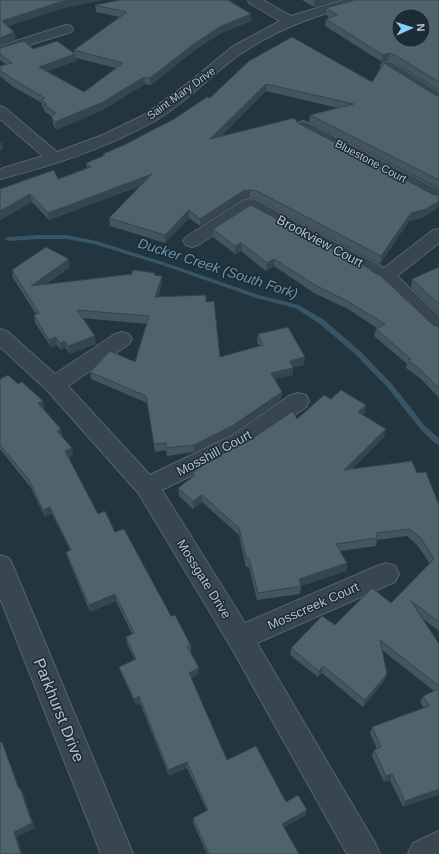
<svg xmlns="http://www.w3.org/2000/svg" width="439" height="854" viewBox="0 0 439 854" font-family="Arial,sans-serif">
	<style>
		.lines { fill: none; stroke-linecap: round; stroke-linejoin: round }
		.stream { fill: #365666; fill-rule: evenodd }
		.street-casing { stroke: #55646d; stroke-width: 2 }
		.street { fill: #37464f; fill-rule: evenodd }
		.wall { fill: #43555d; fill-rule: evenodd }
		.shaded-wall { fill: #37454c }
		.building { fill: #4e636c; stroke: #37454c; fill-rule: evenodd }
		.labels { text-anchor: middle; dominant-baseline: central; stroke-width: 3; stroke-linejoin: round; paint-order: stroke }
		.far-street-label { font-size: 11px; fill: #b3c1ca; stroke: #1c2b34 }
		.street-label { font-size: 13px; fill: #b3c1ca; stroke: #1c2b34 }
		.water-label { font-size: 14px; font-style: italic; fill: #6b95aa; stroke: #1c2b34 }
		.near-street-label { font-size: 16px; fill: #b3c1ca; stroke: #1c2b34 }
	</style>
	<rect width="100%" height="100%" fill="#23353f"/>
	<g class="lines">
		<!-- stream -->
		<path class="stream" d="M39 235H66L97 241 172 265 259 295 299 305 324 320 360 351 392 384 425 426 439 438V445L436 444 421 430 388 388 356 355 320 324 295 308 256 298 168 267 94 244 66 239H39L8 241 5 239 8 237Z"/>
		<!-- street casing -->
		<g class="street-casing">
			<path id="street" d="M248 0H263L291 16 343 0H363L362 3C320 14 278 28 242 53 211 74 186 103 153 122 106 148 52 166 0 179V169L43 156 0 119V106L5 108 57 152 105 134 144 115 187 84 232 47 280 21 249 3Z
				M66 25 71 26 73 29 71 32 0 54V46Z
				M388 62 393 63 439 92V102L434 101 383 69 381 66 383 63Z
				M303 121 308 123 439 190V202L433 201 298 129 295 126 298 123Z
				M250 199 256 200 384 268 433 230 439 229V243L397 276 439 316V334L432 332 378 280 251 211 198 245 192 247 186 245 183 241 186 237 244 200Z
				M0 329 7 331 55 374 115 334 122 332 129 334 132 339 129 344 68 386 150 475 233 435 290 395 298 393 306 395 309 401 306 407 249 447 162 490 245 623 377 566 386 563 395 566 399 574 395 582 257 643 375 843 380 854H347L231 647 139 494 47 390 0 347Z
				M0 555 9 558 13 566 133 854H101L0 598Z
				M439 831V854H408L413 843Z"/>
		</g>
		<!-- street -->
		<use href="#street" class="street"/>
	</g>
	<!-- wall -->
	<path class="wall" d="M302 0H338L314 7Z
		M439 0V90L394 62 388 61 382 62 325 26 326 19 330 18 326 15V8Z
		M95 5 251 14V21L221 33 195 50 151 85 145 84 103 110 56 130 53 124 52 117 45 112 44 109 42 107V103L12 86 0 76V66L6 64 0 60V48L33 49 74 53V50L120 17 96 12ZM76 58 116 68 84 92 47 71 76 61Z
		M249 61 372 82 439 96V188L309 122 310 115 338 108 266 91 220 137 298 123 425 217 409 221 380 264 257 199 250 198 243 199 200 226 189 218 165 243 110 226 109 218 140 186 49 220 32 202 0 220V189L58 179 87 168 86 163 103 156V154L126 144 174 119 210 98Z
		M213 229 372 270V272L433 325 439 327V398L421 379 406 368 407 364 374 336 376 329 377 328 348 309 314 293 274 266 266 271 241 251 235 254 213 237Z
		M70 267 45 285 155 275 162 276V283L158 297 206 302 220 357 260 346 257 342 258 334 304 365 293 367V375L275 379 282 392 281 399 232 434 194 452 167 456 166 450 155 452 147 403 91 379 90 372 135 362 147 324 82 318 96 344 70 354 66 348 61 350 57 345 51 347 35 323 34 315 36 314 13 278 12 270Z
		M439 267V314L411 287 412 279Z
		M0 379 18 384 43 401 44 408 43 409 63 436 62 437 72 448 73 455 69 458 98 514 115 532 191 646V652L199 668V674L191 678 227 760 306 815 284 827 299 854H207L193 823V818L207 811 187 768 169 776 140 703 136 705 121 673 119 667 135 660 127 644 126 637 132 634 116 601 90 612 68 559 66 552 70 550 52 514 45 517 31 488 0 449Z
		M331 399 366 405 364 414 363 415 384 437 352 469 417 473 439 505V631L423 619 439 644V792L438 795 403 807 390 780 384 782 372 756 374 750 377 749 370 733 372 727 424 708 420 702 423 696 434 691 382 650 384 681 363 707 322 673 318 677 290 655 291 648 335 625 391 603 430 564 418 546 407 536 377 540 376 546 340 551 347 563 346 571 301 586 300 594 257 600 249 567H246L239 535 202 502 193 509 179 496 178 488 193 477 192 473 297 419Z"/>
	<!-- shaded-wall -->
	<path class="shaded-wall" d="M71 0H104L61 9 3 28 2 21 60 2Z
		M316 0H338L314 7V1Z
		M251 14V21L221 33 195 50 151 85 150 78 195 43 221 26Z
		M14 32 16 39 0 45V38Z
		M389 53 388 61 382 62 383 55Z
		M75 54 76 61 40 74 39 67Z
		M144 77 145 84 103 110 56 130 55 122Z
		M266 84V91L211 147 210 139Z
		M2 142 3 149 0 151V143Z
		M152 174V181L49 220 48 213Z
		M250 190V198L243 199 200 226V219L243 191Z
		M30 194 32 202 0 220V211Z
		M439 201V207L425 217 409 221 380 264 381 256 411 213Z
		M189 210V218L165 243V235Z
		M241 243V251L235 254V246Z
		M69 259 70 267 32 294 31 286Z
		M274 259V266L266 271 267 263Z
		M162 276V283L156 305 155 297Z
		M95 336 96 344 70 354 68 346Z
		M56 337 57 345 51 347 49 340Z
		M65 341 66 348 61 350 60 343Z
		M305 357 304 365 289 368 290 361Z
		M293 368V375L271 380V373Z
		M282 392 281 399 232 434 194 452V445Z
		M43 401 44 408 40 411 38 403Z
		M366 405 364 414 357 420 358 412Z
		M61 429 63 436 59 438 57 431Z
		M386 429 384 437 343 478 344 470Z
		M72 448 73 455 67 459 65 451Z
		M202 495V502L193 509V501Z
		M50 507 52 514 45 517 43 510Z
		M347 563 346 571 301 586 299 579Z
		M115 594 116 601 90 612 89 605Z
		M323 666 322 673 318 677 319 671Z
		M199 668V674L189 679V673Z
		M387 674 384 681 363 707 365 700Z
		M139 696 140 703 136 705 134 699Z
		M187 762V768L169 776 168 770Z
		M392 774 390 780 384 782 386 776Z
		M439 787V792L438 795 403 807 405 801Z
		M20 788 23 793 35 828 17 837 22 854H21L14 832Z
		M307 810 306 815 281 829 282 824Z"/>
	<!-- building -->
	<path class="building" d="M0 0H71L60 2 2 21 14 32 0 38Z
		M120 0H228L251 14 221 26 195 43 150 78 144 77 103 102 55 122 51 117 56 113 44 105 47 104 41 100 45 98 11 78 0 70V66L12 63 0 54V48L24 41 33 49 57 41 75 54 39 67 84 92 123 63 74 50 127 12 95 5Z
		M355 0H439V82L395 55 389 53 383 55 326 19 337 15 326 8ZM399 16H423V40H399Z
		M292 37 372 82 384 63 435 95 439 96V180L310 115 354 104 266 84 210 139 294 118 298 123 434 195H439V201L426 209 411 213 381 256 257 191 250 190 243 191 200 219 189 210 165 235 109 218 152 174 48 213 30 194 0 211V189L54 170 58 179 91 167 86 163 105 155 103 154 126 144 174 119 207 97 210 98 249 61Z
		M251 205 372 270 371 271 381 276 433 325 439 327V388L423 372 408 360 411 359 376 329 385 324 349 302 315 285 274 259 267 263 241 243 235 246 213 229Z
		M46 247 69 259 31 286 132 274 133 270 155 273 154 275 162 276 155 297 206 295V302L214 301 220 357 263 345 258 334 288 327 305 357 290 361 293 368 271 373 282 392 232 426 194 445 166 448V443L154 444 146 396 90 372 110 351 135 362 149 316 77 310 95 336 68 346 65 341 60 343 56 337 49 340 34 315 39 313 12 270Z
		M439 267V304L412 279Z
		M8 375 18 384 22 382 43 401 38 403 61 429 57 431 72 448 65 451 98 514 105 511 115 532 124 529 171 616 175 615 191 646H187L199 668 189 673 227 760 256 746 286 802 298 795 307 810 282 824 299 854H209L193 818 208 810 187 762 168 770 139 696 134 699 119 667 136 659 126 637 134 633 115 594 89 605 66 552 71 550 50 507 43 510 29 480 0 445V379Z
		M341 390 366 405 358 412 386 429 344 470 412 461 417 473 426 472 439 505V622L411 601 439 644V686L380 640 387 674 365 700 323 666 319 671 291 648 322 616 335 625 372 588 391 603 434 559 421 538 410 529 376 533 377 538 336 544 347 563 299 579 301 586 258 593 249 559 247 560 239 528 202 495 193 501 178 488 195 475 192 473 212 459 250 440 293 411 297 419 324 395 331 399Z
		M439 689V789L405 801 392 774 386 776 374 750 381 747 372 727 429 706 423 696Z
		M2 742 19 789 20 788 32 823 14 832 21 854H0V743Z"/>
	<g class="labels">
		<!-- far-street labels -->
		<g class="far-street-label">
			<text transform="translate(181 93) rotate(-36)">Saint Mary Drive</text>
			<text transform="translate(371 161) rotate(28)">Bluestone Court</text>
		</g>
		<!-- street labels -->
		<g class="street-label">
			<text transform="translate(320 241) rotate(28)">Brookview Court</text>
			<text transform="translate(214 453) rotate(-28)">Mosshill Court</text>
			<text transform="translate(204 579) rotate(58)">Mossgate Drive</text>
			<text transform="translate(313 606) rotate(-24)">Mosscreek Court</text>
		</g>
		<!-- water labels -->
		<g class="water-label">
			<text transform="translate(218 268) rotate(18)">Ducker Creek (South Fork)</text>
		</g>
		<!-- near-street labels -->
		<g class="near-street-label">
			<text transform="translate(59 710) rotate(68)">Parkhurst Drive</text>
		</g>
	</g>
	<!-- north arrow -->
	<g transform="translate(411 28) rotate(87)"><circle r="19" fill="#1c2b34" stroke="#586770"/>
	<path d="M0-3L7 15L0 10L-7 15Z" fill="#86cffc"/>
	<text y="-6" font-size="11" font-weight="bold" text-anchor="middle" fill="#b3c1ca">N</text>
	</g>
</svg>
